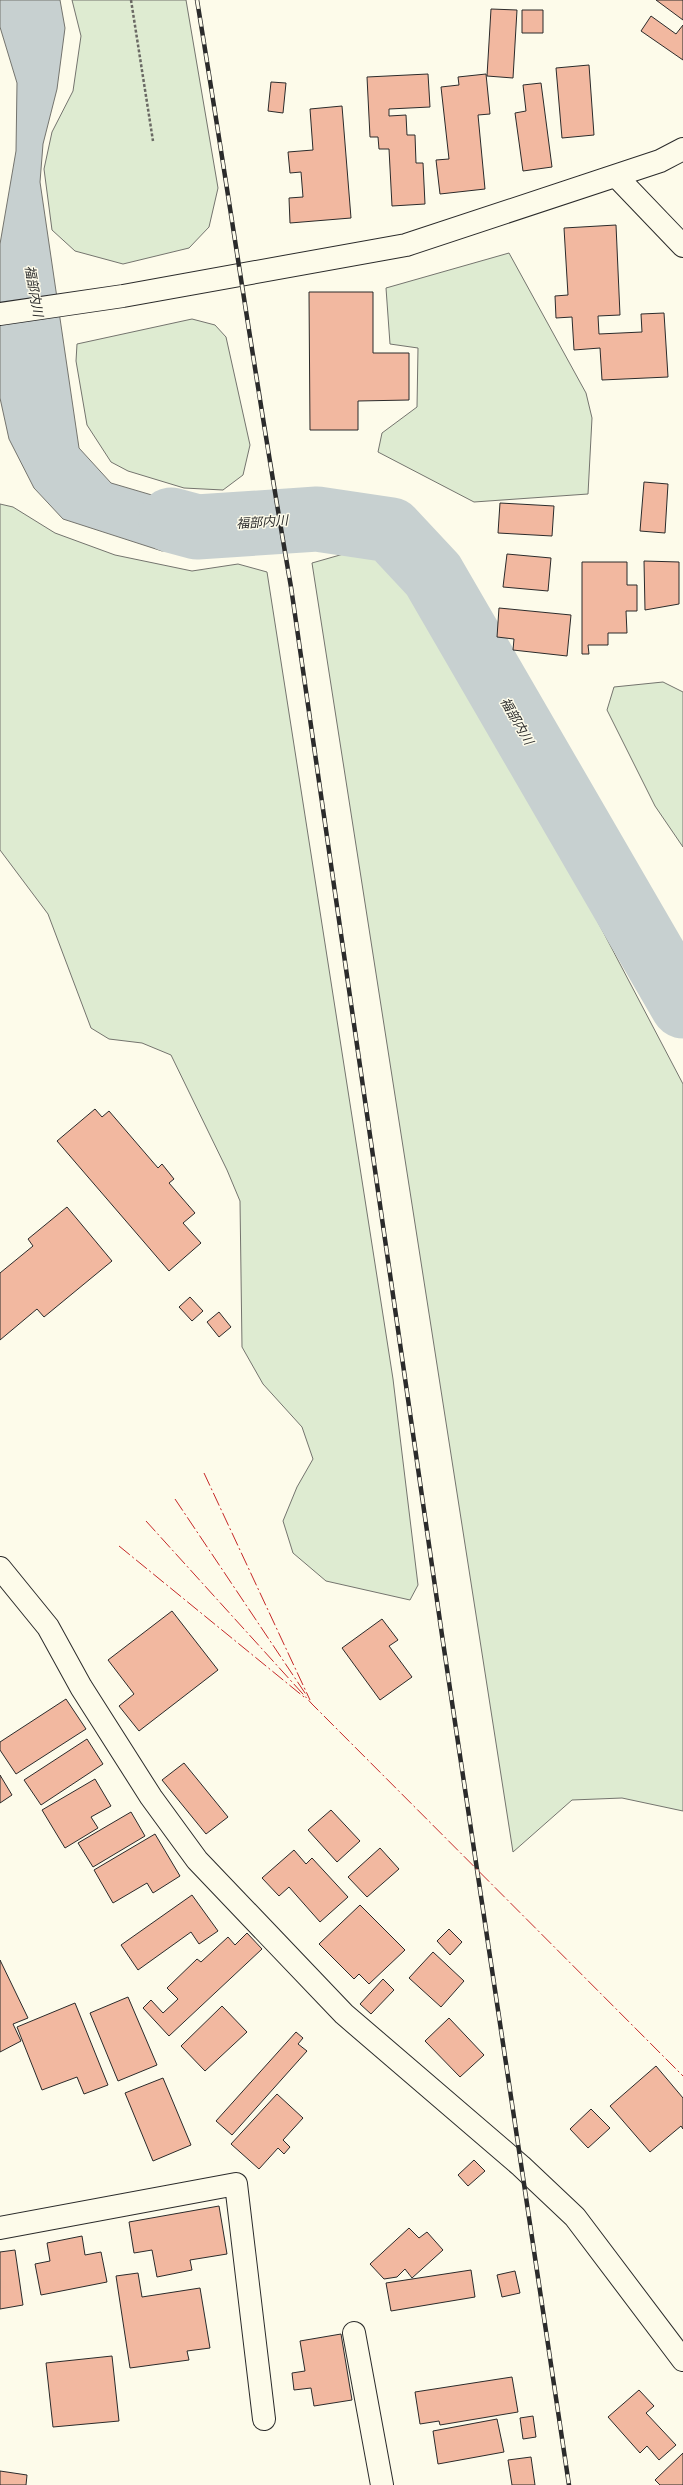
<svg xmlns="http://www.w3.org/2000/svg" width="683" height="2485" viewBox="0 0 683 2485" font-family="Raleway,'Noto Sans JP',sans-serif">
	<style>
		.green { fill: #deebd1; stroke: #74746e }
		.water { fill: #c7d0d0; stroke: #74746e }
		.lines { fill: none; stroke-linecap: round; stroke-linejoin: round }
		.river { stroke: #c7d0d0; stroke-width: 65 }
		.building { fill: #f2b8a0; stroke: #2b2b2b }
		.street-casing { stroke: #2b2b2b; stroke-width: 24 }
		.path { stroke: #6a6964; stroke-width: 2.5; stroke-dasharray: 3 2; stroke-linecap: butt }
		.street { stroke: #fdfbea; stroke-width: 22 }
		.rail-casing { stroke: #2b2b2b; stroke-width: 4.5 }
		.rail { stroke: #fdfbea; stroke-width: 3; stroke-dasharray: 9; stroke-linecap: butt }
		.power { stroke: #c62828; stroke-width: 1; stroke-dasharray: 14 3 2 3; stroke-linecap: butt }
		.labels { text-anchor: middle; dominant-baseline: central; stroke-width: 3; stroke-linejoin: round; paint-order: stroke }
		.water-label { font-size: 13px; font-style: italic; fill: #2b2b2b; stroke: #fdfbea }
	</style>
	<rect width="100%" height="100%" fill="#fdfbea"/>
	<!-- green -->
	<path class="green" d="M72 0H186L218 188 209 227 189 248 123 264 75 251 52 230 44 169 52 132 73 91 81 36Z
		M509 253 586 393 592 418 588 494 474 502 378 452 382 433 417 407 418 348 390 344 386 288Z
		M192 319 215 325 226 337 250 445 243 475 223 490 184 488 128 471 111 462 87 425 76 361 77 344Z
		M0 504 13 507 55 533 115 555 192 571 238 564 267 572 393 1379 418 1585 410 1600 326 1581 293 1553 283 1521 297 1487 313 1459 302 1427 263 1384 242 1347 240 1201 227 1170 171 1055 142 1043 109 1039 91 1028 48 914 0 850Z
		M361 549 419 581 683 1084V1811L622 1798 572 1800 513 1852 312 563Z
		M663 682 683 692V847L655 806 607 710 614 687Z"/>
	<!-- water -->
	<path class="water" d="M0 0H60L65 28 57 89 43 144 40 182 79 448 111 483 179 503 217 507 256 493 264 540 162 551 63 519 34 488 9 439 0 398V244L16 151 17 83 0 27Z"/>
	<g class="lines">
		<!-- river -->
		<path class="river" d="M171 520 197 527 317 519 391 530 433 575 683 1006"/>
	</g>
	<!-- building -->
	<path class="building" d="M656 0H683V20Z
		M491 9 517 10 513 78 487 76Z
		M522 10H543V33H522Z
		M651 16 676 34 683 25V60L641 31Z
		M589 65 594 135 562 138 556 68Z
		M428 74 430 107 389 109V116L406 115 407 135H415L416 163H423L425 204 392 206 389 149H379L378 137H370L367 77Z
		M486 74 490 114 478 115 485 189 440 194 436 160 449 159 441 87 459 85 458 77Z
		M271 82 286 83 283 113 268 111Z
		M541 83 552 167 523 171 515 113 526 111 523 85Z
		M342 106 351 218 290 223 289 198 303 197 301 172 290 173 288 152 313 150 310 109Z
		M616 225 620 315 598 316 599 334 642 332 641 314 664 313 668 377 602 380 600 348 574 350 572 317 556 318 555 296 568 295 564 228Z
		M309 292H373V353H409V400L358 401V430H310Z
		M644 482 668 484 665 533 640 531Z
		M500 503 554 506 552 536 498 533Z
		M507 554 551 558 548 591 503 587Z
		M644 561 679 562V604L645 610Z
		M582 562H627V585H637V611H626L627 633H608V645H588L589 654H582Z
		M499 608 571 615 567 656 513 650 514 639 497 637Z
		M95 1109 102 1117 109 1111 158 1168 162 1164 174 1179 169 1183 195 1213 183 1223 201 1243 169 1271 57 1141Z
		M67 1207 112 1261 44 1317 37 1309 0 1340V1273L33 1246 28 1239Z
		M190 1297 203 1311 192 1321 179 1307Z
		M219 1312 231 1327 219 1337 207 1322Z
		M172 1611 218 1670 139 1731 119 1706 134 1694 108 1660Z
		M382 1619 398 1640 389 1646 412 1677 380 1700 342 1648Z
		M66 1699 86 1729 16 1774 0 1750V1742Z
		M87 1739 103 1764 41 1805 24 1780Z
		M184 1763 228 1817 206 1834 162 1780Z
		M0 1775 12 1795 0 1803Z
		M95 1779 111 1806 91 1817 98 1828 65 1848 42 1810Z
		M331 1810 360 1841 337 1862 308 1830Z
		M131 1812 145 1836 93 1867 78 1843Z
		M155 1834 180 1876 153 1893 147 1883 113 1903 94 1870Z
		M380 1848 399 1869 367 1897 348 1877Z
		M294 1850 306 1864 312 1858 348 1897 320 1922 289 1887 279 1896 262 1878Z
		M192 1895 218 1931 199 1944 191 1932 138 1970 121 1945Z
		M360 1905 405 1950 369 1984 359 1974 354 1979 319 1944Z
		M449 1929 462 1942 450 1955 437 1941Z
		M247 1933 262 1949 169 2036 143 2008 151 2000 163 2013 178 1999 167 1988 197 1959 201 1962 228 1937 235 1945Z
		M433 1952 464 1981 441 2007 409 1978Z
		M0 1960 28 2018 13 2024 21 2041 0 2052Z
		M383 1979 394 1990 371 2014 360 2004Z
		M128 1997 157 2065 118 2081 90 2013Z
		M75 2003 108 2085 84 2094 77 2077 42 2090 17 2027Z
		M222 2006 247 2032 205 2071 181 2046Z
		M449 2018 484 2055 460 2077 425 2041Z
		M296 2032 303 2038 298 2044 307 2051 232 2135 216 2121Z
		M656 2066 683 2098V2129L681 2126 650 2152 610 2106Z
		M163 2078 191 2145 153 2161 125 2093Z
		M277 2094 303 2118 283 2140 290 2147 284 2154 278 2148 259 2169 231 2144Z
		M591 2109 610 2128 588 2148 570 2129Z
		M474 2160 485 2171 468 2186 458 2175Z
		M219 2206 227 2254 190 2260 192 2270 157 2277 152 2250 134 2253 129 2222Z
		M409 2228 419 2238 427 2232 443 2250 412 2278 405 2269 397 2277 384 2279 370 2264Z
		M82 2236 85 2255 101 2252 107 2282 41 2295 35 2264 50 2261 47 2243Z
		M15 2250 23 2305 0 2309V2252Z
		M471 2270 475 2297 391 2311 386 2283Z
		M515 2271 520 2293 502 2297 497 2275Z
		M138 2273 142 2297 200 2288 210 2348 187 2351 189 2360 130 2368 116 2276Z
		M341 2334 352 2400 314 2406 311 2388 294 2390 292 2373 305 2371 300 2341Z
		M112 2356 119 2421 53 2427 46 2363Z
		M512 2377 518 2412 440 2425 439 2421 420 2424 415 2392Z
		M639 2390 654 2406 646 2413 676 2445 659 2460 647 2446 640 2453 608 2417Z
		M533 2416 536 2437 523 2439 520 2418Z
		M497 2419 504 2452 438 2464 433 2431Z
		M683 2453V2485H660L655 2480Z
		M531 2457 535 2485H512L508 2460Z
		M0 2471 27 2475 26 2485H0Z"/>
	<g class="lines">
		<!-- street casing -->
		<g class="street-casing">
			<path id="street" d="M616 176 683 246
				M0 314 123 296 406 245 660 161 683 149
				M0 1568 48 1627 81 1687 151 1797 197 1860 344 2014 521 2166 575 2217 683 2360
				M0 2228 236 2184 264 2419
				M354 2333 382 2485"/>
		</g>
		<!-- path -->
		<path class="path" d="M131 0 153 141"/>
		<!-- street -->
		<use href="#street" class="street"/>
		<!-- rail casing -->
		<g class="rail-casing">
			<path id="rail" d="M197 0C229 195 257 392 291 587L443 1642 569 2485"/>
		</g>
		<!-- rail -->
		<use href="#rail" class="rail"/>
		<!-- power -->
		<path class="power" d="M204 1473 310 1700
			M175 1499 307 1696
			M146 1521 312 1704 683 2076
			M119 1546 304 1697"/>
	</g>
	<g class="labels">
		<!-- water labels -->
		<g class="water-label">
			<text transform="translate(34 291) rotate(80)">福部内川</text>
			<text transform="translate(262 522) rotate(-4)">福部内川</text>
			<text transform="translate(517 721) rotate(60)">福部内川</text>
		</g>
	</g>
</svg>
